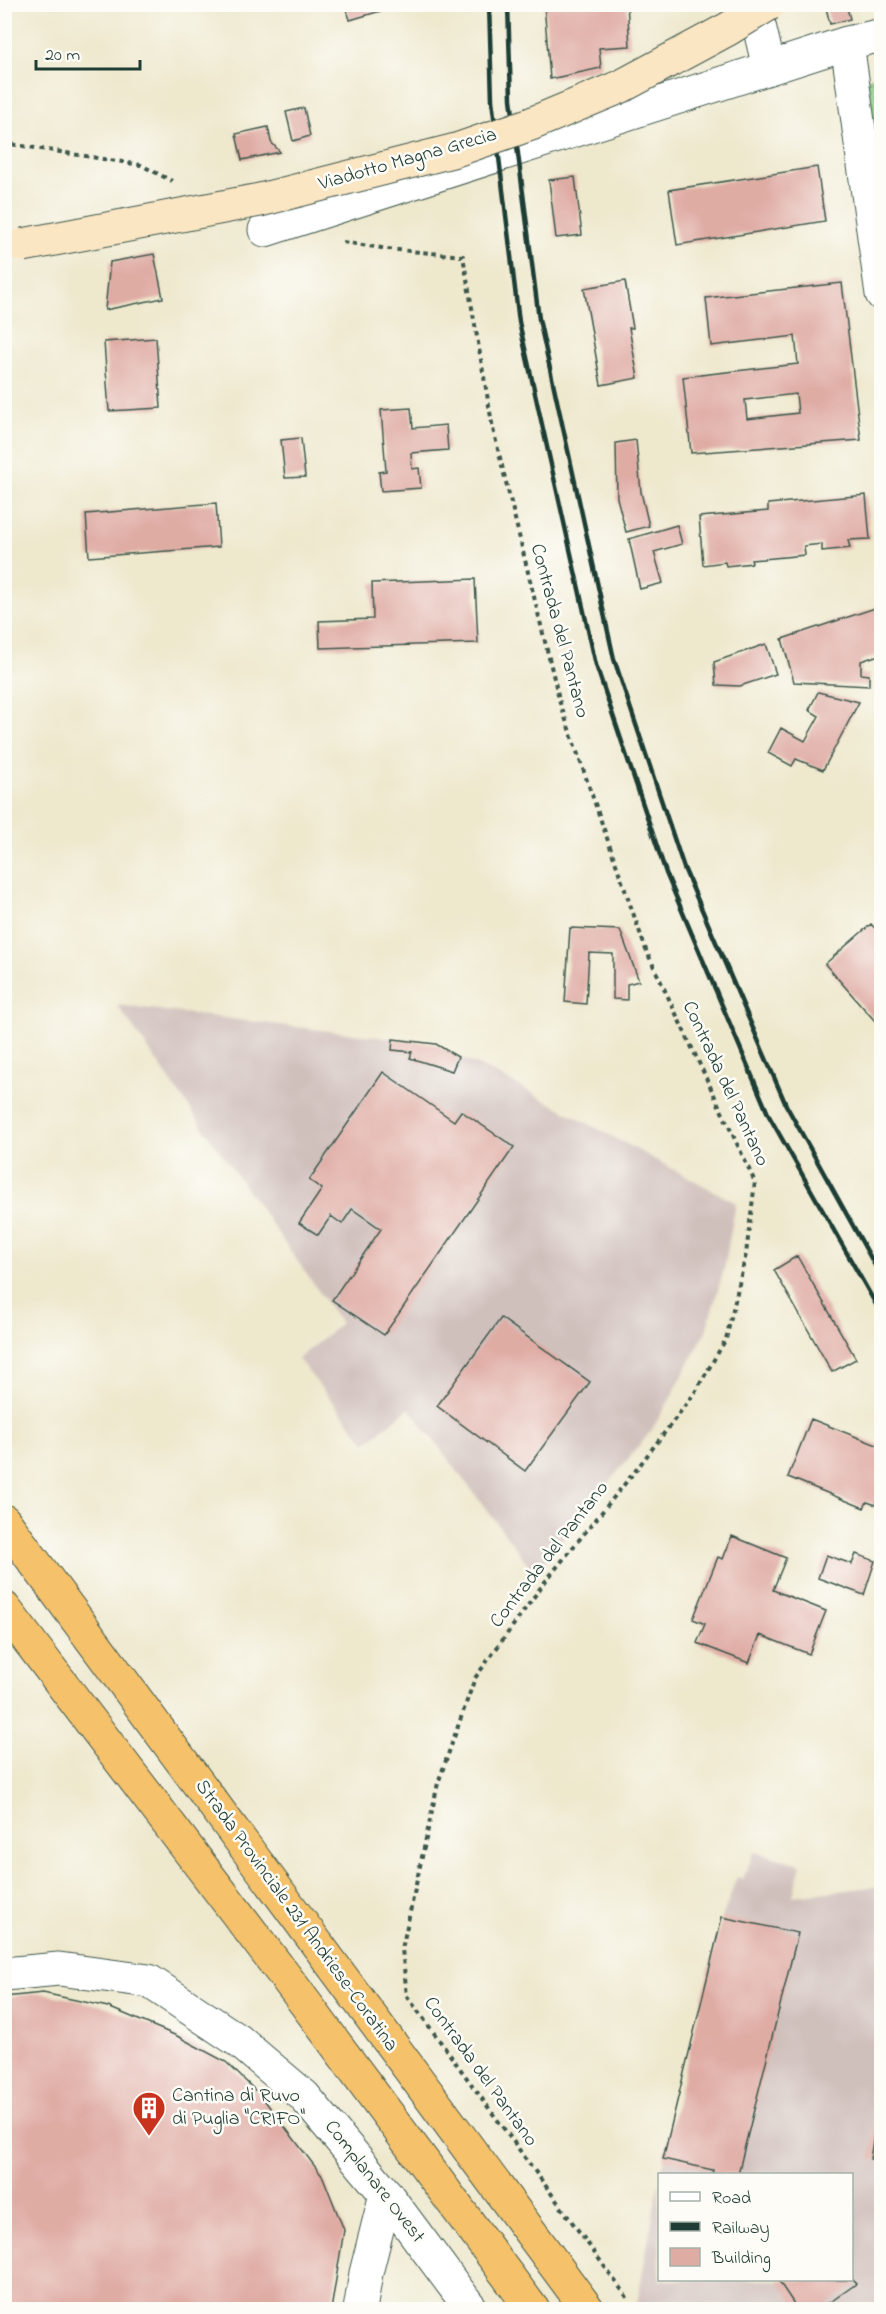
<svg xmlns="http://www.w3.org/2000/svg" width="886" height="2314" viewBox="0 0 886 2314" font-family="'Indie Flower',sans-serif">
	<style>
		.industrial { fill: #d0c0bc }
		.park { fill: url(#park-dots); stroke: #51825a; stroke-width: 1.5 }
		.building { fill: #dfaca4; fill-rule: evenodd }
		.lines { fill: none; stroke-linecap: round; stroke-linejoin: round }
		.minor-casing { stroke: #3e574b; stroke-width: 35 }
		.tertiary-casing { stroke: #3e574b; stroke-width: 35 }
		.trunk-casing { stroke: #3e574b; stroke-width: 35 }
		.path { stroke: #3e574b; stroke-width: 4; stroke-dasharray: 4.5 4.5; stroke-linecap: butt }
		.minor { stroke: #fff; stroke-width: 33 }
		.tertiary { stroke: #fff; stroke-width: 33 }
		.trunk { stroke: #f5c16b; stroke-width: 33 }
		.rail { stroke: #1f3d34; stroke-width: 4.5 }
		.secondary-bridge-casing { stroke: #3e574b; stroke-width: 35; stroke-linecap: butt }
		.secondary-bridge { stroke: #fbe6c4; stroke-width: 33 }
		.labels { text-anchor: middle; dominant-baseline: central; stroke-width: 5; stroke-linejoin: round; paint-order: stroke }
		.street-label { font-size: 20px; fill: #1f3d34; stroke: #fdfcf7 }
		.poi-label { font-size: 20px; fill: #1f3d34; stroke: #fdfcf7; text-anchor: start }
	</style>
	<defs>
		<pattern id="park-dots" width="8" height="8" patternUnits="userSpaceOnUse" patternTransform="scale(1.5)"><rect width="8" height="8" fill="#83c780"/><path d="M2 2h.1M6 6h.1" fill="none" stroke="#6ba36a" stroke-width="1.8" stroke-linecap="round"/></pattern>
	</defs>
	<rect width="100%" height="100%" fill="#fdfcf7"/>
	<filter id="ink" filterUnits="userSpaceOnUse"><feTurbulence type="fractalNoise" baseFrequency=".0167" numOctaves="2"/><feDisplacementMap in="SourceGraphic" scale="12" xChannelSelector="R" yChannelSelector="G"/><feConvolveMatrix kernelMatrix="1 2 1 2 8 2 1 2 1" color-interpolation-filters="sRGB"/></filter>
	<filter id="wash" filterUnits="userSpaceOnUse"><feTurbulence type="fractalNoise" baseFrequency=".008" numOctaves="4" result="noise"/><feDisplacementMap in="SourceGraphic" scale="24" xChannelSelector="R" yChannelSelector="G"/><feGaussianBlur stdDeviation="1.35" result="paint"/><feColorMatrix in="noise" values="0 0 0 0 0 0 0 0 0 0 0 0 0 0 0 0 0 1.4 0 .05"/><feComposite in="paint" operator="in"/></filter>
	<g filter="url(#wash)">
		<rect width="100%" height="100%" fill="#eee8cd"/>
		<!-- industrial -->
		<path class="industrial" d="M117 1005 436 1044 458 1057 487 1069 736 1203 724 1269 706 1331 670 1399 651 1431 535 1573 409 1408 366 1443 298 1359 341 1323Z
			M754 1852 801 1864 793 1896 881 1886V2309L636 2310 659 2180 660 2280H852V2174H661L722 1918 737 1877 743 1879Z"/>
		<!-- park -->
		<path class="park" d="M881 76V186L863 80Z"/>
		<g id="blocks">
			<!-- building -->
			<path class="building" d="M345 4H400L401 5 350 20Z
				M544 4H627L630 46 599 48 601 68 550 79Z
				M825 4H846L850 19 830 24Z
				M304 108 310 136 293 141 286 112Z
				M268 127 271 142 280 152 242 160 236 134Z
				M817 167 825 221 677 245 669 190Z
				M575 177 582 235 556 238 549 180Z
				M154 254 163 298 105 310 110 262Z
				M625 281 633 328H629L638 378 601 385 584 288Z
				M842 283 861 440 691 453 683 377 798 364 795 336 711 346 706 298ZM796 394 798 413 747 419 745 400Z
				M156 338 161 408 109 411 104 342Z
				M411 408 413 428 446 425 448 450 411 453 412 469 419 468 421 488 381 491 379 472 386 471 381 410Z
				M301 438 305 477 285 478 281 440Z
				M636 440 641 492 649 526 626 532 617 498 616 443Z
				M866 495 870 539 848 540 850 548 822 551V544L804 546 805 555 751 560 752 563 726 566 725 562 703 565 699 517 768 511V504Z
				M216 503 219 547 89 557 86 514Z
				M677 525 682 544 654 552 663 583 640 589 629 539Z
				M475 579 478 643 320 648 319 621 373 619 372 583Z
				M878 607 882 654 861 661V674L869 675V686L794 682 782 639Z
				M766 644 776 674 740 686 716 685 714 662Z
				M818 692 859 702 823 770 796 759 792 766 768 753 781 728 805 741 819 716 809 710Z
				M871 924 882 936V1029L825 964Z
				M570 928 620 930 639 981 627 984V1000L613 999V954L589 953 586 1004 565 1002Z
				M393 1039 436 1044 458 1057 452 1071 410 1058 412 1052 392 1050Z
				M383 1072 454 1121 461 1111 514 1147 384 1335 332 1300 381 1229 352 1209 342 1224 331 1216 318 1235 299 1223 322 1189 309 1180Z
				M797 1256 856 1359 832 1372 774 1270Z
				M501 1318 590 1382 525 1471 437 1406Z
				M811 1419 882 1447V1490L876 1505 867 1502 864 1508 788 1477Z
				M732 1536 786 1558 773 1590 826 1611 809 1654 760 1635 749 1663 697 1643 705 1624 693 1619 718 1557 723 1559Z
				M856 1554 875 1561 864 1595 818 1578 826 1555 852 1564Z
				M722 1917 798 1933 738 2174H712L713 2170 663 2159Z
				M43 1993 108 2007 177 2036 226 2062 262 2097 323 2177 344 2230 331 2310H4V1997Z
				M878 2110 882 2111V2161L870 2159Z
				M778 2280H852L856 2284 819 2310H798Z"/>
		</g>
	</g>
	<g filter="url(#ink)">
		<use href="#blocks" fill-opacity="0" stroke="#3e574b" stroke-width="1.5"/>
		<g class="lines">
			<!-- minor casing -->
			<g class="minor-casing">
				<path id="minor" d="M754 4 769 68
					M882 35 847 43 882 294
					M265 230 847 43
					M360 2310 366 2273 386 2194"/>
			</g>
			<!-- tertiary casing -->
			<g class="tertiary-casing">
				<path id="tertiary" d="M4 1974 59 1969 149 1981 239 2041 304 2096 386 2194 472 2310"/>
			</g>
			<!-- trunk casing -->
			<g class="trunk-casing">
				<path id="trunk" d="M4 1521 588 2310
					M4 1608 297 1992 533 2310"/>
			</g>
			<!-- path -->
			<path class="path" d="M4 143 141 165 172 181
				M343 242 388 249 463 256 493 429 560 703 646 950 755 1182 746 1254 726 1339 694 1394 636 1470 544 1583 475 1678 438 1783 402 1949 407 1996 629 2300"/>
			<!-- minor -->
			<use href="#minor" class="minor"/>
			<!-- tertiary -->
			<use href="#tertiary" class="tertiary"/>
			<!-- trunk -->
			<use href="#trunk" class="trunk"/>
			<!-- rail -->
			<path class="rail" d="M489 4 492 100 519 322 596 665 666 873 769 1116 882 1315
				M508 4 511 99 539 319 614 659 684 868 786 1105 882 1278"/>
			<!-- secondary-bridge casing -->
			<g class="secondary-bridge-casing">
				<path id="secondary-bridge" d="M23 245 260 200 456 150 531 124 622 86 728 29 769 4"/>
			</g>
			<!-- secondary-bridge -->
			<use href="#secondary-bridge" class="secondary-bridge"/>
		</g>
	</g>
	<!-- icons -->
	<defs>
		<g id="building-pin" transform="scale(1.725)"><path d="M0 17L-7.5 6A9.5 9.5 0 1 1 7.5 6Z" fill="#c8321e" stroke="#fdfcf7"/><path d="M-4-6H4V6H1V3H-1V6H-4ZM-2.5-4.3h1.7v1.8h-1.7ZM.8-4.3h1.7v1.8H.8ZM-2.5-1h1.7V.8h-1.7ZM.8-1h1.7V.8H.8Z" fill="#fff"/></g>
	</defs>
	<g fill-rule="evenodd">
		<use href="#building-pin" x="149" y="2108"/>
	</g>
	<g class="labels">
		<!-- street labels -->
		<g class="street-label">
			<text transform="translate(408 160) rotate(-16)">Viadotto Magna Grecia</text>
			<text transform="translate(559 631) rotate(75)">Contrada del Pantano</text>
			<text transform="translate(725 1084) rotate(65)">Contrada del Pantano</text>
			<text transform="translate(550 1555) rotate(-52)">Contrada del Pantano</text>
			<text transform="translate(296 1916) rotate(54)">Strada Provinciale 231 Andriese-Coratina</text>
			<text transform="translate(480 2072) rotate(54)">Contrada del Pantano</text>
			<text transform="translate(374 2182) rotate(52)">Complanare Ovest</text>
		</g>
		<!-- poi labels -->
		<g class="poi-label">
			<text x="172" y="2096">Cantina di Ruvo<tspan x="172" dy="23">di Puglia "CRIFO"</tspan></text>
		</g>
	</g>
	<!-- margin -->
	<rect width="886" height="2314" fill="none" stroke="#fdfcf7" stroke-width="24"/>
	<!-- legend -->
	<rect x="658" y="2173" width="195" height="108" fill="#fdfcf7" stroke="#a4b0a9" stroke-width="1.5"/>
	<rect x="670" y="2192" width="30" height="9" fill="#ffffff" stroke="#a4b0a9" stroke-width="1.5"/>
	<text x="712" y="2203" font-size="18" fill="#1f3d34">Road</text>
	<rect x="670" y="2222" width="30" height="9" fill="#1f3d34" stroke="#a4b0a9" stroke-width="1.5"/>
	<text x="712" y="2233" font-size="18" fill="#1f3d34">Railway</text>
	<rect x="670" y="2248" width="30" height="18" fill="#dfaca4" stroke="#a4b0a9" stroke-width="1.5"/>
	<text x="712" y="2263" font-size="18" fill="#1f3d34">Building</text>
	<!-- scale -->
	<path d="M36 60v9h104v-9" fill="none" stroke="#1f3d34" stroke-width="3"/>
	<text x="45" y="60" font-size="18" fill="#1f3d34" stroke="#fdfcf7" stroke-width="4.5" paint-order="stroke">20 m</text>
</svg>
